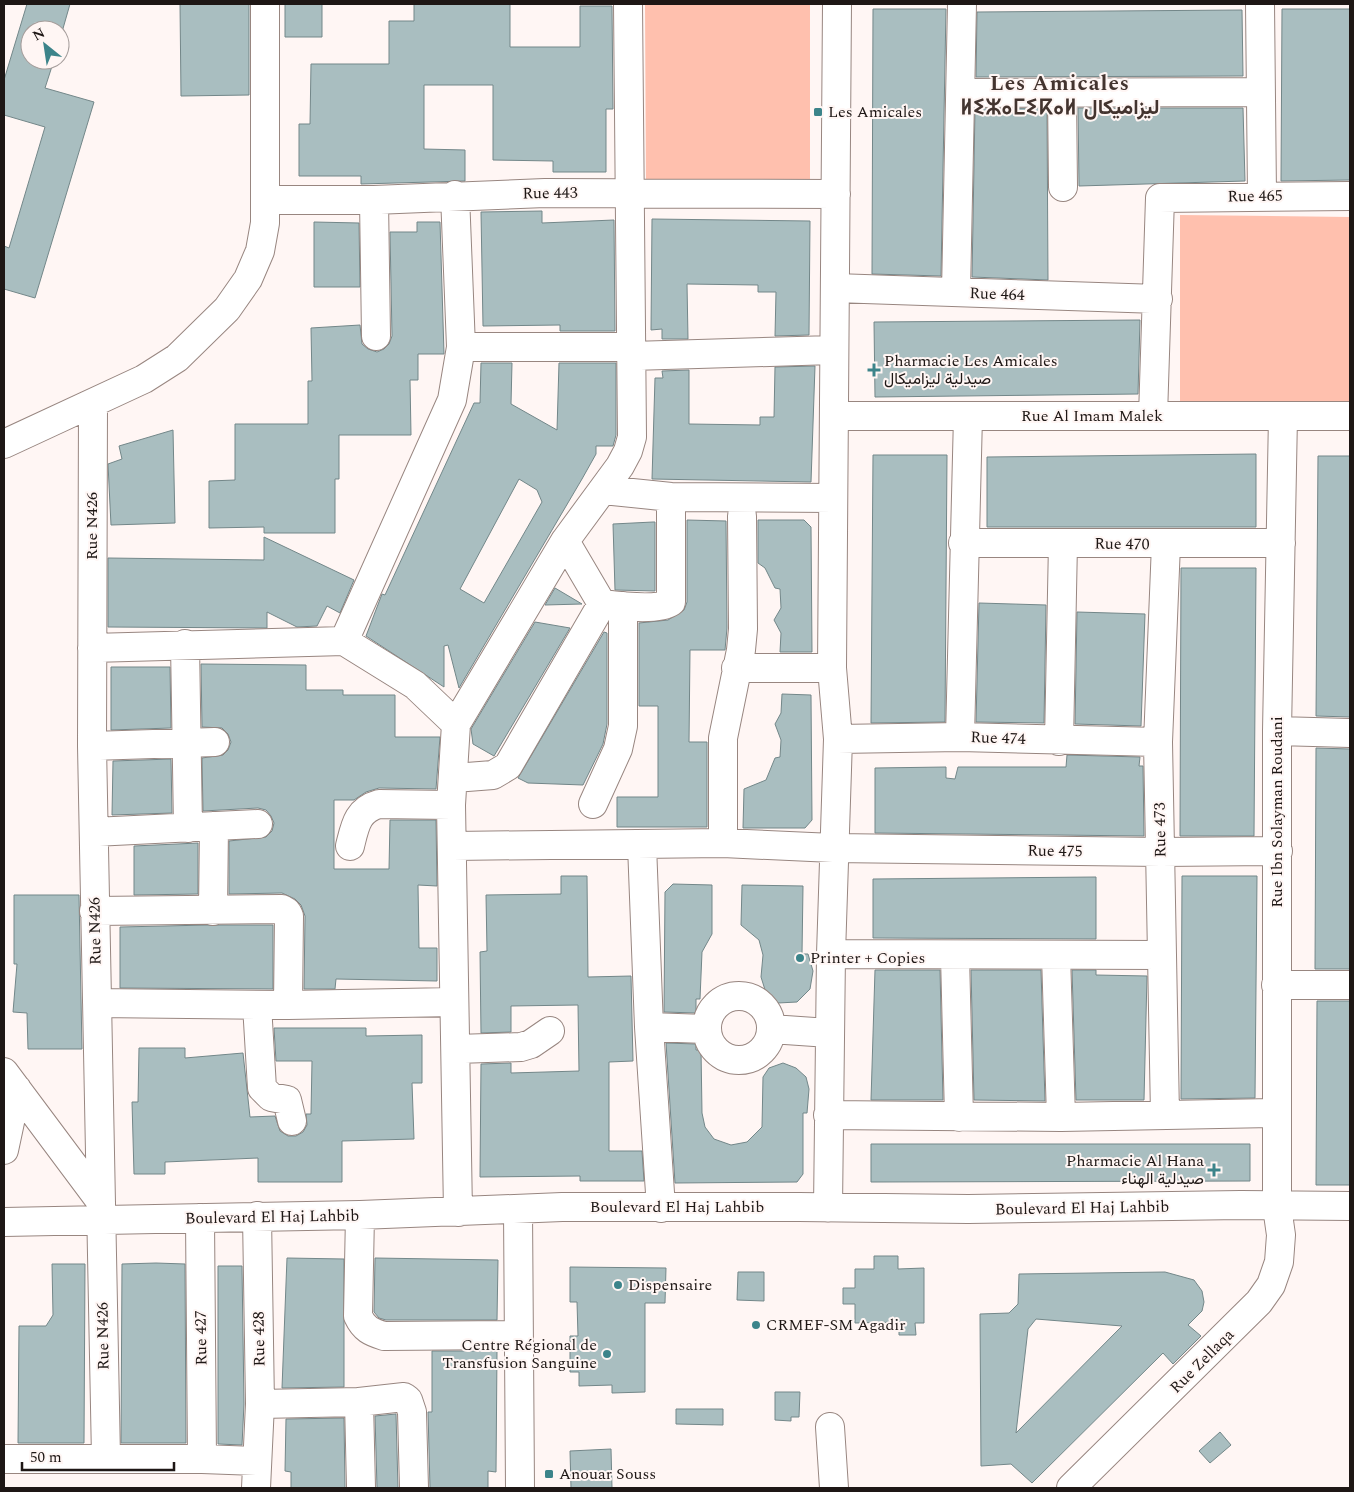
<svg xmlns="http://www.w3.org/2000/svg" width="1354" height="1492" viewBox="0 0 1354 1492" font-family="Spectral,Vazirmatn,'Noto Sans Tifinagh',serif">
	<style>
		.green { fill: #ffc0ae }
		.building { fill: #a9bec0; stroke: #738789; fill-rule: evenodd }
		.lines { fill: none; stroke-linecap: round; stroke-linejoin: round }
		.minor-casing { stroke: #988680; stroke-width: 30 }
		.minor { stroke: #fff; stroke-width: 28 }
		.poi-dot { fill: #3c848a; stroke: #fff6f4; stroke-width: 2 }
		.labels { text-anchor: middle; dominant-baseline: central; stroke-width: 4; stroke-linejoin: round; paint-order: stroke }
		.poi-label { font-size: 16px; fill: #1e1715; stroke: #fff6f4; text-anchor: start }
		.street-label { font-size: 16px; fill: #1e1715; stroke: #fff6f4 }
		.district-label { font-size: 21px; font-weight: bold; letter-spacing: 1px; fill: #43342f; stroke: #fff6f4 }
	</style>
	<rect width="100%" height="100%" fill="#fff6f4"/>
	<!-- green -->
	<path class="green" d="M645 4H810V184H646Z
		M1180 215 1350 217V405L1180 406Z"/>
	<!-- building -->
	<path class="building" d="M27 4H70L60 39V30H30V60H54L45 88 94 102 35 298 4 289V246L9 248 45 127 4 115V80Z
		M180 4H249V95L181 96Z
		M285 4H322V37H285Z
		M414 4H510V47H580V6H612L613 109H606V172H553V161L493 160V85H424V149L465 150V181L361 184V176H299V124H310L311 64H389V21H414Z
		M873 9H946L941 276 872 274Z
		M1282 9H1350V180L1281 181Z
		M1242 10 1243 76 976 77 977 12Z
		M1047 108 1048 280 972 277 975 109Z
		M1078 108H1243L1245 181 1079 186Z
		M542 211V223L614 220 615 331H560V325L483 326 481 212Z
		M652 219 810 221 809 335 775 336 776 292H758V285L687 284 688 339H662V329L651 330Z
		M314 222 359 223 360 287H314Z
		M417 222H440L444 354H418V380H410L411 435H339V479H335V533H264V527L209 528V481L235 480V424H308V381H312L311 328 360 325 362 344 368 349 377 352 384 349 389 344 392 336 390 232H417Z
		M1140 320 1138 394 875 397 874 322Z
		M481 363H512L511 404 557 430 559 363H616V435L613 446H596V454L582 479 459 688 448 645 444 646V687L366 636 382 594 385 595 474 403H480ZM519 479 537 490 542 502 484 603 460 589Z
		M815 366 811 482 652 479 655 378H663L662 371 689 370V424L760 425V417H774L775 367Z
		M173 430 175 523 111 525 108 464 122 459 119 446Z
		M1256 454V527H987V457Z
		M873 455H947L945 722 871 723Z
		M1318 456H1350V717L1316 716Z
		M687 520 726 521 727 628 725 650H690L689 742H707V827H617V797H658V706H639V623L668 620 684 610 687 602Z
		M758 520H804L811 527 812 652H780L781 633 774 620 781 608 780 589 775 588 765 568 758 563Z
		M653 522H655V591L615 590 613 524Z
		M264 537 354 580 340 613 327 606 317 626 297 627 267 612V628L108 627V558L264 560Z
		M1181 568H1256L1254 836H1180Z
		M555 588 582 604 545 605Z
		M979 603 1046 605 1044 723 976 722Z
		M1077 612 1145 614 1141 726 1075 724Z
		M535 622 570 628 494 756 473 744 471 729Z
		M604 632 607 633V724L603 744 583 785 528 783 518 778Z
		M201 664 306 665V690H343V695H395V737H440L436 789 379 788 366 792 354 800H334V869H389L390 820H436L437 886 418 885 419 948H437V981L336 979 335 989H304L305 916 301 905 295 899 282 893 229 894V841L266 837 272 831 274 823 271 816 266 810 258 808 203 811 202 758 223 755 228 750 231 742 228 734 222 728 202 727Z
		M111 667H170L171 728 111 730Z
		M782 694 811 695 812 820 805 828H743L744 789 766 780 775 758 780 757 781 740 775 724 781 713Z
		M1316 748 1350 749V969H1315Z
		M1067 755 1140 757 1139 766H1143L1144 836 875 833V768L946 767V778L955 779 958 767H1066Z
		M171 759 172 813 112 815 113 761Z
		M198 843V894L134 895V846Z
		M561 876H587L588 977 631 976 633 1061 609 1062V1151H642L644 1181H580V1176L480 1177 481 1064 511 1063V1073L579 1071 578 1005 511 1006V1032L481 1033 480 952 487 951 486 895 561 894Z
		M1182 876H1257L1255 1098 1181 1099Z
		M1096 877V939L873 938V879Z
		M673 884 712 885V934L702 952 700 999H696V1013L664 1012 665 892Z
		M742 885 803 886 802 954H808L813 971 810 989 797 1002 778 1003 766 993 761 977 763 955 759 940 741 925Z
		M14 895H79L82 1049H28L27 1013 13 1012 17 964H14Z
		M208 925H273V989L120 988V927Z
		M875 970H940L943 1100H871Z
		M971 970H1041L1045 1101 974 1100Z
		M1072 970H1096V975L1147 976 1144 1100H1076Z
		M1317 1001H1350V1185H1316Z
		M274 1028H366V1036L422 1035V1083H412L414 1139 342 1141V1182H258V1158L165 1162V1174H134L132 1102H138L139 1048H185V1058L243 1053 250 1117 275 1116 280 1131 288 1136H296L303 1132 307 1125 306 1114H311L312 1061H276Z
		M666 1043 696 1044V1050H701L702 1113 705 1127 714 1139 731 1145 747 1142 762 1127 763 1077 769 1068 783 1063 796 1068 806 1077 809 1089 807 1113H803V1174L797 1182 675 1183Z
		M871 1144H1250V1181L871 1182Z
		M874 1256H898V1269L924 1268V1323H915L916 1335H899V1322L855 1323V1304H843V1288H855V1269H874Z
		M287 1258 344 1259V1387L282 1388Z
		M375 1258 498 1260 497 1320H386L379 1318 374 1312Z
		M156 1263 185 1264 186 1443H121L122 1264Z
		M52 1264H85L84 1443H18L19 1326H46L53 1315Z
		M218 1266H242L244 1404 242 1445 218 1444Z
		M570 1267 666 1268 665 1303H645V1392L612 1393V1385L579 1386V1372H570V1336H578L577 1302H570Z
		M738 1272H764V1301L737 1300Z
		M1165 1272 1194 1280 1202 1291 1204 1302 1202 1311 1188 1325 1201 1336 1173 1364 1163 1353 1032 1483 1011 1464 981 1466 980 1314 1009 1313 1018 1304 1019 1274ZM1036 1319 1122 1326 1016 1433 1028 1329Z
		M432 1351H497L496 1472 488 1471V1488H430L428 1412H432Z
		M775 1392H800L799 1417H791V1421L775 1420Z
		M676 1409H723V1425L676 1424Z
		M396 1414 398 1488H377L375 1416Z
		M344 1418 345 1488H291V1472L285 1471 286 1419Z
		M1220 1432 1231 1445 1210 1463 1199 1451Z
		M611 1449 612 1488H571L570 1451Z"/>
	<g class="lines">
		<!-- minor casing -->
		<g class="minor-casing">
			<path id="minor" d="M1260 4 1262 195
				M961 93 1260 92
				M1062 94 1063 187
				M265 200H374L545 193 836 194
				M374 200 376 336
				M835 288 1158 299
				M956 292 962 4
				M461 347H632
				M632 356 833 350
				M93 404 92 746 106 1458
				M834 416H1350
				M1153 416 1160 198 1350 196
				M4 444 144 379 177 358 227 309 248 279 260 251 265 223V4
				M603 490 671 497 833 498
				M565 541 602 604
				M963 543H1281
				M344 641 452 400 461 347 455 195
				M185 644 188 828
				M92 648 344 641 415 685 456 724
				M736 668H832
				M1277 731 1350 733
				M960 737 968 416
				M838 739 960 737 1158 742
				M1059 741 1063 543
				M92 746 215 742
				M454 778 493 775 508 766 602 604C618 606 658 611 671 602V497
				M593 804 618 749 623 726V606
				M94 832 258 824
				M723 843V738L741 650 743 629 742 516
				M642 845 649 1027 661 1208
				M350 846C355 826 357 810 379 804L451 805
				M453 846 723 843 833 848 1161 852 1278 851
				M94 911 282 909 287 912 289 916 288 1005
				M213 911 214 826
				M831 954 1161 955
				M1056 955 1061 1117
				M955 956 959 1117
				M1276 985H1350
				M707 1028a32 32 0 1 1 64 0a32 32 0 1 1-64 0Z
				M97 1003 288 1005 454 1002
				M257 1005 262 1088 271 1097 287 1100 292 1121
				M649 1027 706 1029
				M771 1029 829 1033
				M457 1049 521 1047 531 1044 550 1031
				M4 1072 101 1202
				M828 1115 1061 1117 1277 1113
				M1165 1115 1158 742 1166 544
				M4 1150 17 1089
				M828 1208 831 954 838 739 832 668 837 4
				M518 1211 520 1488
				M458 1212 451 805 456 724 565 541 620 466 628 451 632 437 628 4
				M360 1215 358 1316C364 1329 371 1332 384 1336L518 1335
				M200 1218 202 1459
				M4 1222 360 1215 562 1207H799L968 1209 1241 1205 1350 1206
				M359 1402 404 1397 408 1400 412 1412 414 1488
				M260 1404 359 1402 361 1488
				M830 1427 834 1488
				M4 1459H202L257 1461
				M256 1488 260 1404 257 1216
				M1071 1488 1259 1302 1271 1285 1279 1262 1281 1235 1277 1207V731L1283 416"/>
		</g>
		<!-- minor -->
		<use href="#minor" class="minor"/>
	</g>
	<!-- markers -->
	<g class="poi-dot">
		<rect x="813" y="107" width="10" height="10" rx="2.5"/>
		<path d="M871.5 362.5h5v5h5v5h-5v5h-5v-5h-5v-5h5z"/>
		<circle cx="800" cy="958" r="5"/>
		<path d="M1211.5 1162.5h5v5h5v5h-5v5h-5v-5h-5v-5h5z"/>
		<circle cx="618" cy="1285" r="5"/>
		<circle cx="756" cy="1325" r="5"/>
		<circle cx="607" cy="1354" r="5"/>
		<rect x="544" y="1469" width="10" height="10" rx="2.5"/>
	</g>
	<g class="labels">
		<!-- poi labels -->
		<g class="poi-label">
			<text x="828" y="112">Les Amicales</text>
			<text x="884" y="361">Pharmacie Les Amicales<tspan x="884" dy="18">صيدلية ليزاميكال</tspan></text>
			<text x="810" y="958">Printer + Copies</text>
			<text x="1204" y="1161" text-anchor="end">Pharmacie Al Hana<tspan x="1204" dy="18">صيدلية الهناء</tspan></text>
			<text x="628" y="1285">Dispensaire</text>
			<text x="766" y="1325">CRMEF-SM Agadir</text>
			<text x="597" y="1345" text-anchor="end">Centre Régional de<tspan x="597" dy="18">Transfusion Sanguine</tspan></text>
			<text x="559" y="1474">Anouar Souss</text>
		</g>
		<!-- street labels -->
		<g class="street-label">
			<text transform="translate(550 193) rotate(-1)">Rue 443</text>
			<text transform="translate(1255 196) rotate(-1)">Rue 465</text>
			<text transform="translate(997 294) rotate(2)">Rue 464</text>
			<text x="1092" y="416">Rue Al Imam Malek</text>
			<text transform="translate(92 526) rotate(-90)">Rue N426</text>
			<text transform="translate(1122 544) rotate(1)">Rue 470</text>
			<text transform="translate(998 738) rotate(2)">Rue 474</text>
			<text transform="translate(1277 812) rotate(-90)">Rue Ibn Solayman Roudani</text>
			<text transform="translate(1160 830) rotate(-91)">Rue 473</text>
			<text transform="translate(1055 851) rotate(1)">Rue 475</text>
			<text transform="translate(95 931) rotate(-91)">Rue N426</text>
			<text x="677" y="1207">Boulevard El Haj Lahbib</text>
			<text transform="translate(1082 1208) rotate(-1)">Boulevard El Haj Lahbib</text>
			<text transform="translate(272 1217) rotate(-1)">Boulevard El Haj Lahbib</text>
			<text transform="translate(103 1336) rotate(-91)">Rue N426</text>
			<text transform="translate(201 1338) rotate(-91)">Rue 427</text>
			<text transform="translate(259 1339) rotate(-91)">Rue 428</text>
			<text transform="translate(1202 1361) rotate(-45)">Rue Zellaqa</text>
		</g>
		<!-- district labels -->
		<g class="district-label">
			<text x="1060" y="84">Les Amicales<tspan x="1060" dy="24">ⵍⵉⵣⴰⵎⵉⴽⴰⵍ ليزاميكال</tspan></text>
		</g>
	</g>
	<!-- border -->
	<rect width="1354" height="1492" fill="none" stroke="#1e1715" stroke-width="10"/>
	<!-- north arrow -->
	<g transform="translate(45 45) rotate(330)"><circle r="24" fill="#fff6f4" stroke="#a59d9b"/>
	<path d="M0-4L9 19L0 12L-9 19Z" fill="#3c848a"/>
	<text y="-8" font-size="14" font-weight="bold" text-anchor="middle" fill="#1e1715">N</text>
	</g>
	<!-- scale -->
	<path d="M22 1462v8h152v-8" fill="none" stroke="#1e1715" stroke-width="2.5"/>
	<text x="30" y="1462" font-size="15" fill="#1e1715" stroke="#fff6f4" stroke-width="4" paint-order="stroke">50 m</text>
</svg>
